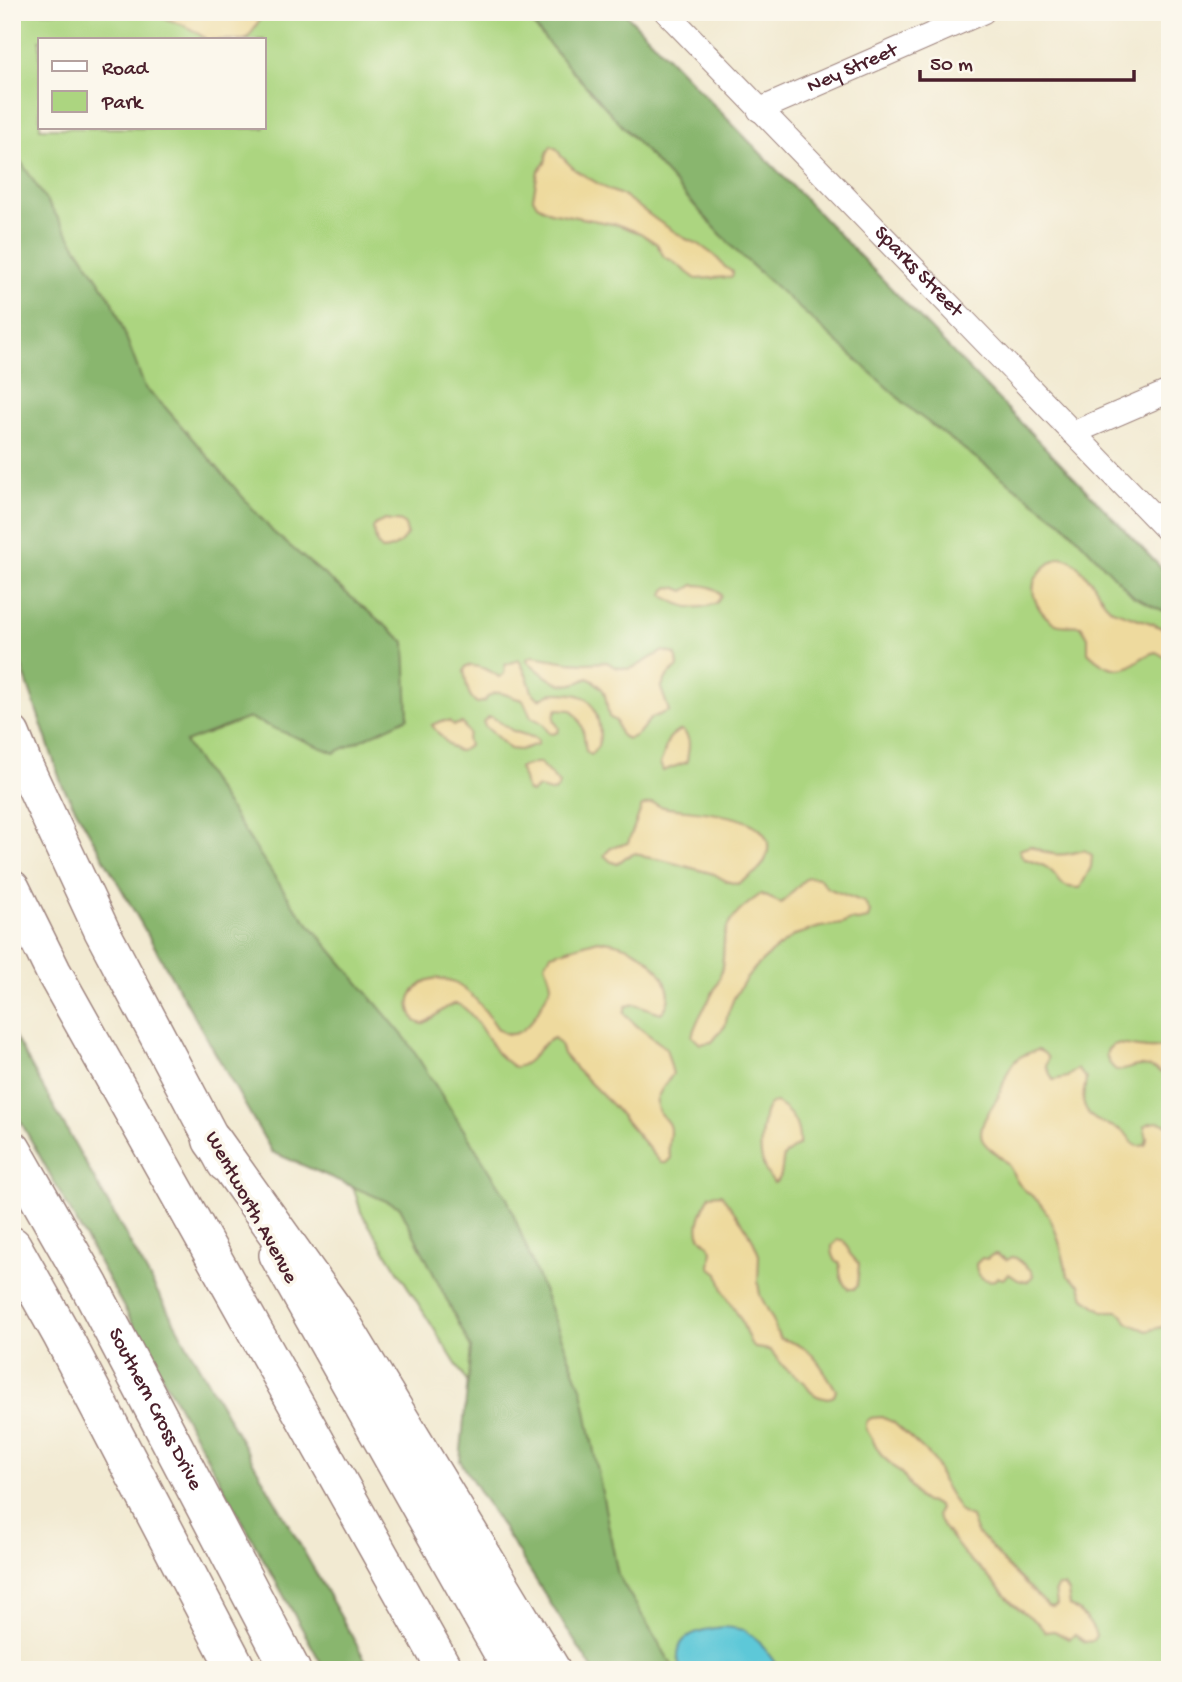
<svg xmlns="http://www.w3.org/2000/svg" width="1182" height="1682" viewBox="0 0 1182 1682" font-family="'Gochi Hand',sans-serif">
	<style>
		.green { fill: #acd580; stroke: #7b7a56; stroke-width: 2; fill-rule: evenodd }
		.forest { fill: #89b66e; stroke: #6a6a4c; stroke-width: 2 }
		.sand { fill: #eeda9e; stroke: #9c7c64; stroke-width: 2 }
		.water { fill: #5dc8d8; stroke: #547482; stroke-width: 2 }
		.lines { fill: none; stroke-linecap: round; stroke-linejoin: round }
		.minor-casing { stroke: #9e847e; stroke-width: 25 }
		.primary-casing { stroke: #9e847e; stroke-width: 38 }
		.motorway-casing { stroke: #9e847e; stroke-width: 41 }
		.minor { stroke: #fff; stroke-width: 23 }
		.primary { stroke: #fff; stroke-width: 35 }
		.motorway { stroke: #fff; stroke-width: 38 }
		.labels { text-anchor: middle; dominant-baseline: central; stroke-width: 7; stroke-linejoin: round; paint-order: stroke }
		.street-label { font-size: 21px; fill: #4a1f2b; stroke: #fbf7ec }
	</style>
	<rect width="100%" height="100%" fill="#fbf7ec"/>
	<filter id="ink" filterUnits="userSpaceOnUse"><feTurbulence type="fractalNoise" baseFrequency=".0143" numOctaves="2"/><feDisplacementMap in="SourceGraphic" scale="14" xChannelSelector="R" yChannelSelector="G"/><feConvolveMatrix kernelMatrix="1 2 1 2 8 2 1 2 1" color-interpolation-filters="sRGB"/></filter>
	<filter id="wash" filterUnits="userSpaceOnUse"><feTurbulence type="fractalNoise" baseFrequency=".00686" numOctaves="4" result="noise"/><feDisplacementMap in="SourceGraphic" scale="28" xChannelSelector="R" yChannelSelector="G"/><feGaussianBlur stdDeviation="1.57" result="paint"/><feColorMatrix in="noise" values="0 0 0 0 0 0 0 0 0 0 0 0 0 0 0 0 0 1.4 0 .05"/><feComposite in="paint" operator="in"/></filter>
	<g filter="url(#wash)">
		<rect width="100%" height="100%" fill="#f2ead2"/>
		<!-- green -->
		<path class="green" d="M12 12H608L1170 595V1670H632L519 1465 361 1212 308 1036 12 387ZM40 40H264V128H40Z"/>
		<!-- forest -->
		<path class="forest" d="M522 12H624L1170 577V614L1134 597 1064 524 913 411 735 250 566 64Z
			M12 148 113 302 145 388 165 407 273 532 405 642 408 718 334 753 249 718 185 742 294 906 406 1039 507 1198 582 1390 618 1575 675 1670H593L460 1461 471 1348 400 1207 272 1152 62 785 12 638Z
			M12 1032 205 1377 371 1670H325L12 1106Z"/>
		<!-- sand -->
		<path class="sand" d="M145 12H264L251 34 245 40H207C186 23 169 20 145 12Z
			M551 146 557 149 561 156 575 170 609 190 624 196 658 221 686 239 700 245 715 256 726 268 733 272 732 277 696 279 671 260 664 257 657 244 640 233 618 225 550 212 537 205 533 198 538 171 545 163 547 153Z
			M385 520C398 523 405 516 407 534 401 544 394 549 382 550L377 544 373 528 376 524Z
			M1062 557 1069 559 1077 565 1093 583 1105 603 1112 610 1151 623 1170 632V660L1156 652C1145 654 1140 660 1130 666 1114 674 1099 663 1088 652V637L1081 626C1071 624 1062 628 1054 623 1035 610 1024 586 1044 568 1050 563 1054 559 1062 557Z
			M694 585C704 585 716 587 721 595 718 603 716 604 708 606 691 610 677 606 663 595L665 590 669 587 677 588 684 591Z
			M663 651 675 654 677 658 678 667 668 675 661 688 669 711 651 718 638 734 629 739C618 737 619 730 616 721L609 717C604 697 610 690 588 678 583 680 578 683 573 684 554 688 542 672 528 662L527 659 533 656 568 662 585 663 607 662 615 667 629 669 637 666Z
			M519 660 527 676 532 692 539 699C542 698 545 696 549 694 558 692 579 693 587 699 597 708 603 733 598 746 597 747 592 754 591 755L586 751C583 733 585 724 571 710L557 709C552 717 554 721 559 728L558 732 553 734 549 733 543 724 537 720 531 717 523 700C505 697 498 684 483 702L477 703C466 695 467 683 464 671L466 666C478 665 490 670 499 677L504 674 505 665Z
			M488 717H492L513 731 535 738 538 741V744L520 750 510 749 485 726 483 722Z
			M441 721H449L454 725 462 723 469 734 467 738 469 746C466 748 463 751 458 751 452 750 436 731 432 725Z
			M682 730C693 740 688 749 687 762L663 771 660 763C669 748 661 738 682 730Z
			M535 763H540C546 771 554 777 559 784 557 797 545 791 538 787L531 793C524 789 526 786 524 779 523 775 520 772 519 768Z
			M652 803C657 805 662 807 668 808 693 812 773 812 768 850 766 868 752 876 737 884L726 881 714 874 662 860 645 857 636 853 626 857 617 864 610 861 604 855 611 848 628 843 642 806Z
			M1030 846C1051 856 1061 857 1084 850L1092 855 1091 867 1080 888C1055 888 1062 877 1046 867 1039 863 1030 861 1023 858L1019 850Z
			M808 877 819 878 827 888 864 902 870 912 868 919 858 921 850 920 842 924 820 927 795 935 773 951 755 968 743 983 734 998 728 1013 725 1026 712 1042 700 1044 692 1036C697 1016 710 1001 718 982 724 968 723 953 724 939 725 920 747 904 761 894L781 903C791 895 797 885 808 877Z
			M598 940C612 942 624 944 636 951 655 961 682 993 661 1013L635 1004 626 1006 624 1013 637 1026 666 1048 673 1074C663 1088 648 1102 663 1117 667 1122 670 1124 670 1131 670 1142 666 1148 671 1158L666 1163H661L613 1106 575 1068 563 1054 560 1044 554 1038C538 1043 533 1066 514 1067 508 1063 502 1058 497 1053 489 1042 468 1002 455 1004 445 1005 433 1020 422 1024L415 1021C412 1015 408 1008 410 1000 410 996 415 990 418 987 430 975 444 977 458 985 475 995 487 1013 498 1029 520 1047 538 1013 546 996 547 993 550 989 551 986 551 979 547 970 545 964L551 954Z
			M1116 1044C1134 1045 1153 1053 1170 1044V1080C1160 1070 1148 1063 1133 1067 1127 1069 1124 1071 1117 1071 1107 1063 1100 1050 1116 1044Z
			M1038 1050 1044 1053 1048 1058 1046 1066 1053 1080 1067 1077 1077 1069 1086 1078C1086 1087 1081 1095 1084 1105 1092 1126 1110 1122 1124 1132 1133 1139 1130 1149 1145 1145L1147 1139 1144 1126C1153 1120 1161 1122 1170 1126V1325L1147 1331 1128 1323 1123 1315 1117 1311H1103L1084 1298 1080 1285 1068 1276C1062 1253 1057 1225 1042 1206 1036 1197 1025 1192 1019 1184 1014 1178 1013 1171 1008 1165 1002 1156 985 1148 982 1139 977 1125 993 1107 999 1095 1004 1084 1006 1070 1015 1061 1021 1055 1030 1052 1038 1050Z
			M776 1103C792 1112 800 1126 799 1144L784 1156C781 1166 784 1179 774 1183 758 1166 759 1145 763 1124 764 1116 764 1111 770 1104Z
			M721 1194 743 1224 752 1238 759 1255 758 1283 760 1295 773 1320 775 1329 781 1339C813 1345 820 1365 836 1390L834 1396 827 1399 817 1396 810 1391 805 1383 785 1368 770 1350 755 1348 750 1342 741 1320 723 1290 718 1273 710 1267 712 1250C709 1244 703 1241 700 1236 694 1224 705 1205 710 1195Z
			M838 1240H843L847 1245 850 1254 859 1264 857 1286 855 1289H848C841 1282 839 1272 840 1263 834 1261 832 1253 832 1246Z
			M996 1254 1007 1260 1012 1257 1016 1258 1032 1271 1033 1276 1027 1282 1018 1280 1009 1274 1003 1279 997 1277 995 1280C984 1282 976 1276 976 1264L982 1258 987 1259 992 1255Z
			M881 1417 893 1422 932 1458 936 1463 941 1480 960 1511 963 1514 971 1517 977 1534 986 1541 1007 1566 1048 1606 1053 1607 1057 1605 1055 1590 1058 1586H1064L1068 1592 1070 1606C1081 1612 1092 1623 1096 1636L1092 1641 1085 1642 1075 1635 1069 1639 1054 1631 1045 1632 1038 1623 1013 1604 979 1567 969 1560 944 1528 937 1516 939 1510 938 1506 932 1503 925 1502 918 1497 902 1474 882 1456 866 1429V1422L871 1418Z"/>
		<!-- water -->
		<path class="water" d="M726 1627 745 1630 760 1642 780 1670H681C668 1635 700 1629 726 1627Z"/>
	</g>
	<g filter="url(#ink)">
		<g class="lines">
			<!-- minor casing -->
			<g class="minor-casing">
				<g id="minor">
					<path id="s1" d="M666 12 1170 533"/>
					<path id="s2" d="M759 110 983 12"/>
					<path d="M1073 433 1170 391"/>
				</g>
			</g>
			<!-- primary casing -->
			<g class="primary-casing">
				<path id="primary" d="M12 734 25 766 102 931 225 1164
					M12 888 53 971 445 1670
					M277 1255 511 1670"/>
			</g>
			<!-- motorway casing -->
			<g class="motorway-casing">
				<g id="motorway">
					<path d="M212 1140 336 1314 551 1670"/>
					<path id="s3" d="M12 1150 90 1287 291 1670"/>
					<path d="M12 1246 62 1335 237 1670"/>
				</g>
			</g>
			<!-- minor -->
			<use href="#minor" class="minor"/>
			<!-- primary -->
			<use href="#primary" class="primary"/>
			<!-- motorway -->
			<use href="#motorway" class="motorway"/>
		</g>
	</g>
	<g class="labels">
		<!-- street labels -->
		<g class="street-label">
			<text stroke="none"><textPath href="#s2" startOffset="102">Ney Street</textPath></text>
			<text stroke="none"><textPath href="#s1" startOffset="362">Sparks Street</textPath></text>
			<text transform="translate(250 1208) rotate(61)">Wentworth Avenue</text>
			<text stroke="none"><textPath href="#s3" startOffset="296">Southern Cross Drive</textPath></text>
		</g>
	</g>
	<!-- margin -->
	<rect width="1182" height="1682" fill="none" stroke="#fbf7ec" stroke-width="42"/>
	<!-- legend -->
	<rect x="38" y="38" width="228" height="91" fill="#fbf7ec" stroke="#b4a19f" stroke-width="2"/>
	<rect x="52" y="61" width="35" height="10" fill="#ffffff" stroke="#b4a19f" stroke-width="2"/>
	<text x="102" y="74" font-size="21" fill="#4a1f2b">Road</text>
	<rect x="52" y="91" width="35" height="21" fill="#acd580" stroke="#b4a19f" stroke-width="2"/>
	<text x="102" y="108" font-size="21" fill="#4a1f2b">Park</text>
	<!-- scale -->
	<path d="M920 70v10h214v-10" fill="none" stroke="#4a1f2b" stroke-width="3.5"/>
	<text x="930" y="70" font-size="21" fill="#4a1f2b" stroke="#fbf7ec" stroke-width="5" paint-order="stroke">50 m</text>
</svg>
